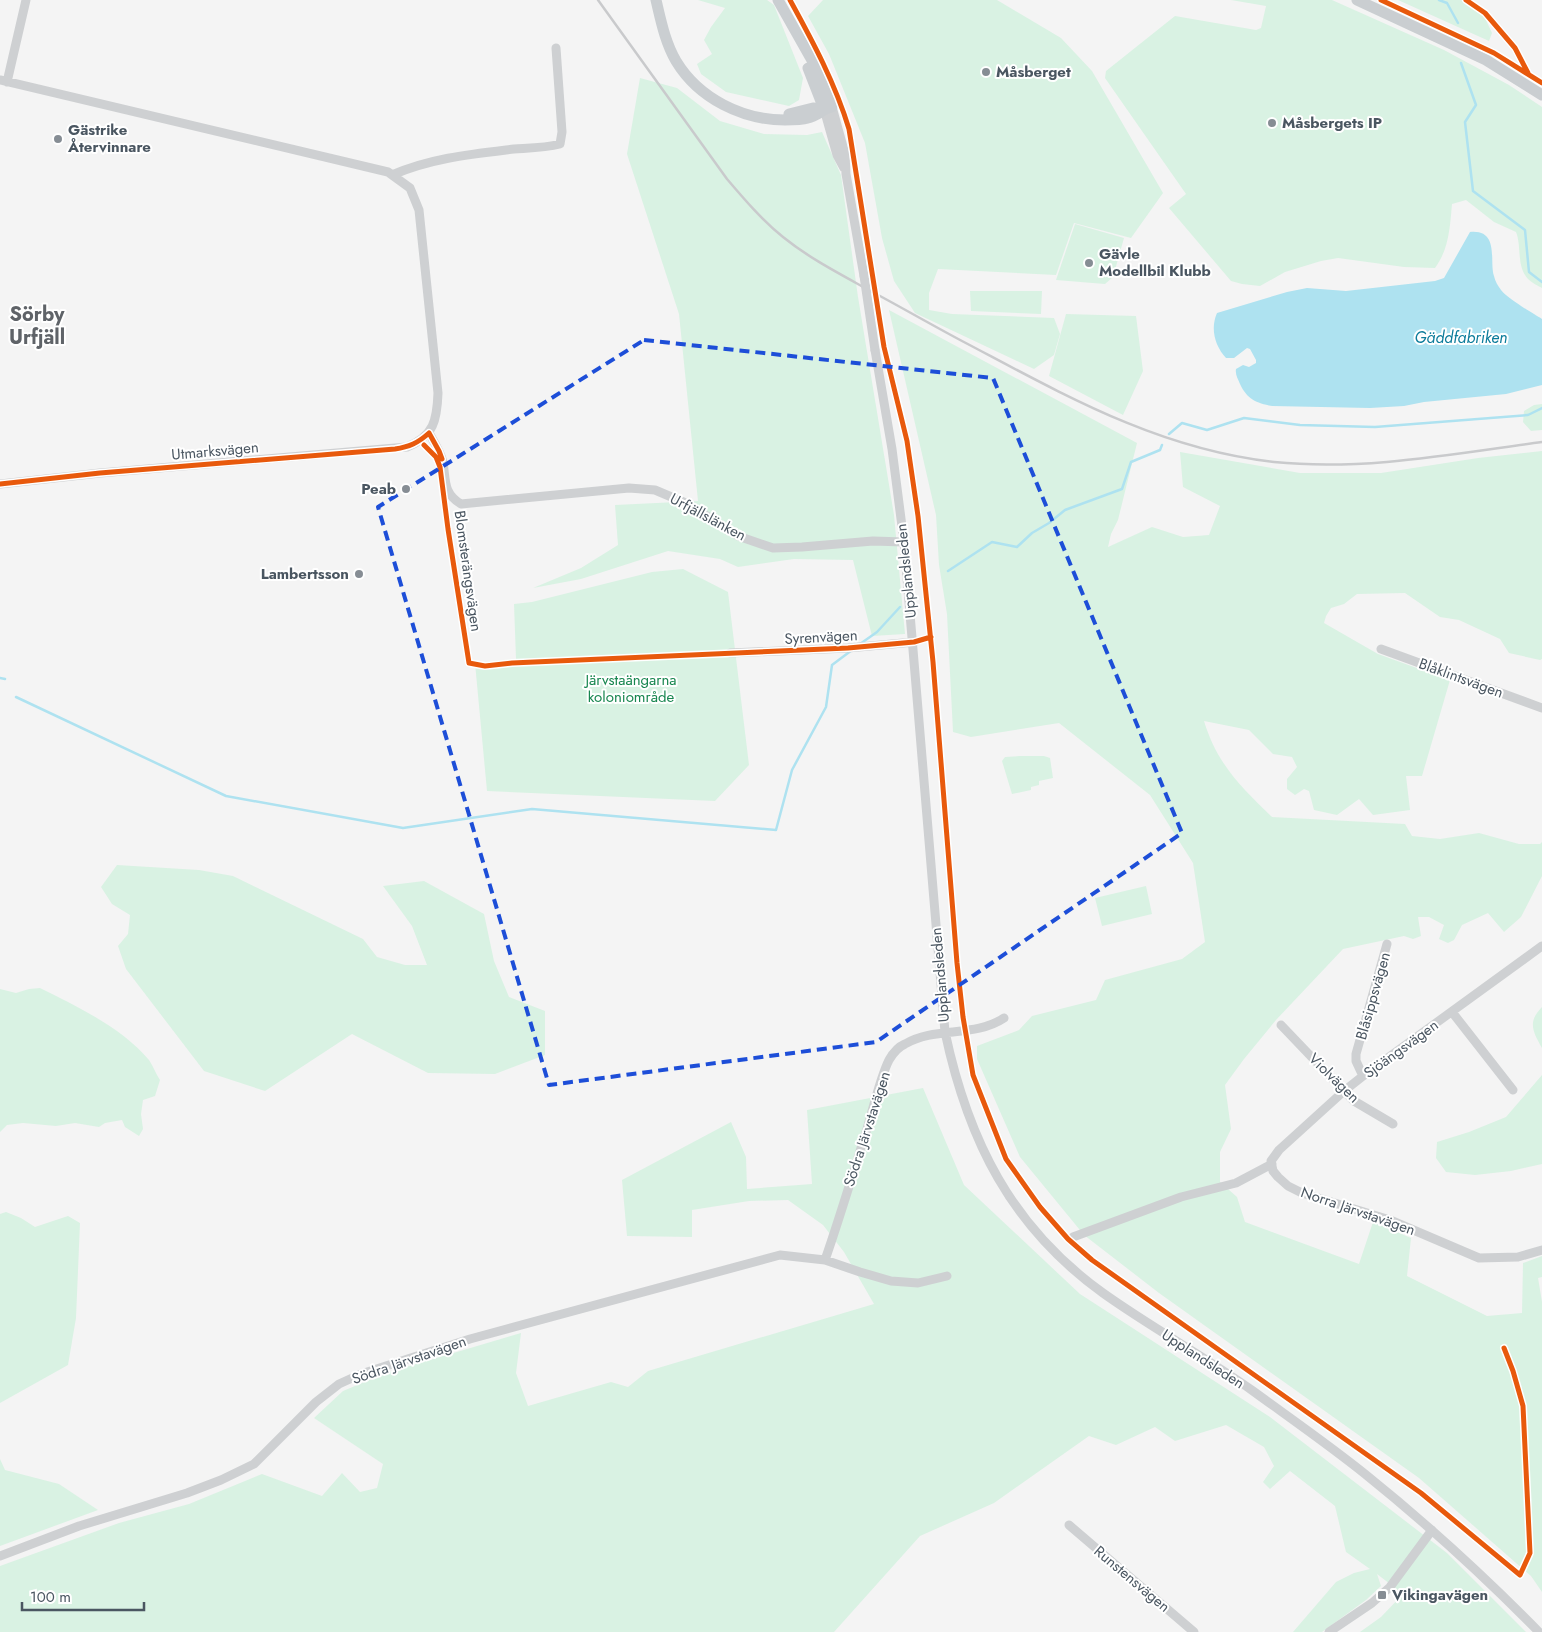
<svg xmlns="http://www.w3.org/2000/svg" width="1542" height="1632" viewBox="0 0 1542 1632" font-family="Jost,sans-serif">
	<style>
		.green { fill: #d9f2e3 }
		.water { fill: #aee2f0 }
		.lines { fill: none; stroke-linecap: round; stroke-linejoin: round }
		.stream { stroke: #aee2f0; stroke-width: 2.5 }
		.minor { stroke: #ced0d2; stroke-width: 9 }
		.major { stroke: #caced1; stroke-width: 11 }
		.rail { stroke: #c9cacc; stroke-width: 2.5 }
		.minor-bridge { stroke: #ced0d2; stroke-width: 9 }
		.cycleway-casing { stroke: #fff; stroke-width: 8 }
		.cycleway { stroke: #e8590c; stroke-width: 5 }
		.marked { fill: none; stroke: #1d4ed8; stroke-width: 4; stroke-dasharray: 10 6; stroke-linejoin: round }
		.poi-dot { fill: #868d94; stroke: #fff; stroke-width: 2 }
		.labels { text-anchor: middle; dominant-baseline: central; stroke-width: 4; stroke-linejoin: round; paint-order: stroke }
		.poi-label { font-size: 15px; font-weight: bold; fill: #4a5661; stroke: #fff; text-anchor: start }
		.street-label { font-size: 15px; fill: #4a5661; stroke: #fff }
		.park-label { font-size: 15px; fill: #17864f; stroke: #fff }
		.water-label { font-size: 16px; font-style: italic; fill: #0c7c9b; stroke: #fff }
		.district-label { font-size: 20px; font-weight: bold; fill: #5f6368; stroke: #fff }
	</style>
	<rect width="100%" height="100%" fill="#f4f4f4"/>
	<!-- green -->
	<path class="green" d="M698 0H767L774 5 803 78 799 100 789 106 726 92 701 74 697 64 712 54 704 40 711 27 725 8Z
		M823 0H997L1061 38 1092 71 1163 193 1131 238 1074 223 1056 275 938 269 929 293V310L952 314 1054 318 1060 334 1054 355 1034 369 915 313 894 281 882 238 865 143 829 54 808 16Z
		M1231 0H1332L1444 50 1509 85 1542 107V288C1538 286 1532 283 1528 279 1516 266 1522 247 1516 232L1494 222 1466 200 1452 204C1450 227 1449 249 1435 268L1404 267 1338 258 1321 261 1285 272 1260 286 1242 284 1231 281 1169 208 1186 194 1105 78 1106 71 1175 16 1256 30 1261 28 1266 6Z
		M1398 0H1461L1476 8 1485 18 1492 33 1489 41Z
		M640 78 677 88 720 121 764 134 807 135 822 132 841 175 858 297 894 515 905 634 872 636 853 560 794 559 738 567 720 559 668 551 581 579 533 588 581 568 618 545 615 505 698 501 679 314 627 154Z
		M1075 224 1124 238 1113 277 1105 284 1056 280Z
		M970 291H1042L1041 314 971 311Z
		M889 310 1137 443 1118 520 1111 534 1108 547 1152 527 1183 537 1209 535 1220 506 1183 487 1180 452 1300 473H1381L1478 458 1542 451V659L1540 660 1509 653 1500 639 1459 620 1440 617 1405 593 1357 594 1344 604 1331 608 1326 616 1324 623 1378 654 1450 680 1422 776H1406L1410 810 1373 815 1359 799 1337 815 1314 810 1309 791 1304 789 1295 795 1287 789V779L1297 767 1292 757 1273 754 1249 730 1204 721C1217 764 1241 787 1272 817L1405 824 1412 836 1440 839 1479 833 1519 844H1540L1542 842V876L1521 917 1504 932 1488 913 1462 925 1454 940 1448 943 1439 939 1444 925 1429 917H1418L1421 936 1413 939 1404 936 1343 949 1276 1020 1244 1059 1225 1085 1231 1129 1220 1152V1182L1237 1197 1245 1222 1359 1264 1373 1222 1411 1238 1407 1276 1487 1316 1522 1313 1523 1263 1542 1256V1277L1538 1278 1542 1302V1592L1531 1576 1419 1478 1159 1293 1084 1235 1020 1157 977 1059V1046L1019 1030 1032 1016 1096 1000 1105 980 1182 959 1205 942 1193 863 1150 795 1059 723 971 737 953 732 947 614 939 565 936 515Z
		M1066 314 1136 316 1143 371 1123 415 1049 376Z
		M1542 404V430L1531 431 1523 422 1524 411 1534 405Z
		M683 569 728 592 749 765 715 801 487 791 475 663 516 659 514 604 532 602 652 572Z
		M1020 756H1044L1050 758 1053 778 1039 781V785L1031 787V790L1012 794 1002 761 1005 757Z
		M117 865 199 870 233 876 363 939 377 957 405 965H427L412 926 383 886 424 881 484 914 494 961 509 997 545 1011V1055L495 1074 428 1073 352 1034 265 1091 204 1071 126 969 118 946 128 934 130 915 112 904 101 887Z
		M1146 886 1152 914 1102 926 1095 898Z
		M40 988C78 1007 121 1027 149 1060 153 1066 156 1074 160 1080L155 1096 143 1100 141 1114 143 1129 139 1136 125 1127 122 1120 105 1123 99 1127 75 1123 56 1126 23 1123 7 1125 0 1132V989L16 993 29 989Z
		M1542 1007V1048C1533 1032 1527 1022 1542 1007Z
		M1542 1075V1164L1511 1171 1475 1175 1446 1172 1436 1158 1437 1142 1469 1132 1506 1117Z
		M923 1088 964 1185 1080 1294 1270 1417 1447 1553 1526 1632H1360L1381 1617 1403 1594 1377 1574 1381 1586 1366 1600 1322 1632H1293L1336 1582 1354 1573 1370 1569 1346 1552 1335 1506 1290 1471 1270 1489 1263 1482 1274 1466 1264 1447 1226 1425 1175 1441 1155 1427 1116 1445 1089 1436 994 1503 920 1536 834 1632H0V1566L119 1523 189 1504 262 1474 322 1496 342 1473 360 1492 377 1488 383 1464 314 1418 343 1391 386 1373 521 1333 516 1373 528 1406 611 1382 628 1387 648 1371 874 1304 844 1252 823 1225 788 1200 749 1201 692 1210V1237L627 1236 622 1180 731 1122 746 1157 747 1189 812 1184 807 1110Z
		M6 1212 21 1218 35 1227 68 1216 80 1223 76 1318 68 1365 0 1403V1214Z
		M0 1459 5 1470 59 1484 98 1510 0 1546Z"/>
	<!-- water -->
	<path class="water" d="M1470 232C1500 229 1489 262 1494 276 1495 281 1498 286 1501 290 1507 298 1532 313 1542 319V385L1506 394 1424 402 1404 406 1370 408 1272 406C1256 403 1247 399 1240 384 1238 379 1235 375 1236 369L1243 365 1249 367 1256 363V360L1250 349 1247 348 1234 358H1226C1215 346 1210 329 1217 313L1287 292 1307 288 1346 291 1435 281 1444 278Z"/>
	<g class="lines">
		<!-- stream -->
		<path class="stream" d="M1439 0 1447 3 1458 23
			M1461 63 1476 105 1465 122 1473 191 1525 230 1529 272 1542 282
			M1169 434 1182 423 1207 430 1244 418 1300 425 1375 427 1528 415 1542 408
			M948 571 992 542 1017 547 1032 533 1049 523 1065 510 1122 489 1131 462 1160 450 1162 445
			M860 644 877 632 900 607
			M0 678 5 679
			M16 697 226 796 403 828 532 809 776 830 792 770 826 707 832 665 852 650"/>
		<!-- minor -->
		<path class="minor" d="M0 80 388 172 410 188 419 210 438 393C437 420 434 436 407 447L100 473 0 484
			M7 82 26 0
			M832 107 845 154 846 174 864 276
			M824 109 837 155 844 168
			M392 175C431 158 472 154 514 149 530 148 545 148 560 144L562 132 556 48
			M875 350 892 449 904 542 945 1032C968 1140 1011 1227 1103 1293 1152 1328 1204 1356 1253 1391 1290 1418 1329 1445 1365 1474 1426 1523 1484 1576 1539 1632
			M429 433C434 442 440 451 443 462 446 481 443 493 461 504L629 488 655 490 688 504 738 536 773 548 802 547 873 541 904 542
			M1381 649 1542 708
			M730 653 848 648 914 642
			M1542 946 1363 1076 1344 1091 1279 1150 1271 1161 1273 1171 1278 1177 1288 1186 1302 1193 1390 1220 1479 1258 1518 1257 1542 1250
			M1452 1012 1513 1090
			M1281 1025 1344 1091 1354 1101 1393 1124
			M1363 1076 1356 1061V1054L1387 944
			M1073 1237 1181 1197 1236 1183 1272 1164
			M825 1260C840 1217 853 1173 867 1129 873 1109 880 1078 889 1060 893 1053 898 1047 905 1044 935 1026 974 1038 1004 1018
			M1069 1525 1194 1632
			M0 1556 79 1526 187 1493 221 1480 254 1464 316 1402 339 1384 361 1374 470 1339 780 1255 825 1260 860 1272 891 1281 918 1283 947 1276
			M1329 1632 1372 1603 1390 1587 1432 1530"/>
		<!-- major -->
		<path class="major" d="M656 0C661 21 665 42 676 61 699 99 743 120 785 120 793 120 801 120 808 118 817 116 823 109 832 107L813 62 778 0
			M1357 0 1486 60 1542 95
			M808 68 824 109
			M789 114 813 108 824 109"/>
		<!-- rail -->
		<path class="rail" d="M598 0 727 179C744 199 762 220 783 237 809 258 838 273 867 289 899 306 930 324 962 341 1063 394 1157 449 1274 462 1364 471 1453 454 1542 442"/>
		<!-- minor-bridge -->
		<path class="minor-bridge" d="M864 276 875 350"/>
		<!-- cycleway casing -->
		<g class="cycleway-casing">
			<path id="cycleway" d="M790 0C813 42 835 83 849 129L884 347 907 441 918 516 933 662 957 963 963 1017 973 1075 1006 1159 1040 1207 1068 1239 1092 1260 1421 1493 1520 1575 1530 1553 1523 1406 1513 1371 1504 1348
				M1381 0 1494 53 1542 83
				M1466 0 1485 13 1515 48 1528 73
				M424 445 436 457 440 467 448 529 469 663 485 666 512 663 848 648 914 642 931 637
				M0 484 100 473 395 449C409 447 418 443 429 433L439 451 442 459"/>
		</g>
		<!-- cycleway -->
		<use href="#cycleway" class="cycleway"/>
	</g>
	<!-- marked area -->
	<path class="marked" d="M644 340 993 378 1182 833 876 1042 549 1085 378 507Z"/>
	<!-- markers -->
	<g class="poi-dot">
		<circle cx="986" cy="72" r="5"/>
		<circle cx="1272" cy="123" r="5"/>
		<circle cx="58" cy="139" r="5"/>
		<circle cx="1089" cy="263" r="5"/>
		<circle cx="406" cy="489" r="5"/>
		<circle cx="359" cy="574" r="5"/>
		<rect x="1377" y="1590" width="10" height="10" rx="2.5"/>
	</g>
	<g class="labels">
		<!-- poi labels -->
		<g class="poi-label">
			<text x="996" y="72">Måsberget</text>
			<text x="1282" y="123">Måsbergets IP</text>
			<text x="68" y="130">Gästrike<tspan x="68" dy="17">Återvinnare</tspan></text>
			<text x="1099" y="254">Gävle<tspan x="1099" dy="17">Modellbil Klubb</tspan></text>
			<text x="396" y="489" text-anchor="end">Peab</text>
			<text x="349" y="574" text-anchor="end">Lambertsson</text>
			<text x="1392" y="1595">Vikingavägen</text>
		</g>
		<!-- street labels -->
		<g class="street-label">
			<text transform="translate(215 451) rotate(-5)">Utmarksvägen</text>
			<text transform="translate(708 517) rotate(28)">Urfjällslänken</text>
			<text transform="translate(468 571) rotate(82)">Blomsterängsvägen</text>
			<text transform="translate(906 571) rotate(-96)">Upplandsleden</text>
			<text transform="translate(821 637) rotate(-3)">Syrenvägen</text>
			<text transform="translate(1461 678) rotate(20)">Blåklintsvägen</text>
			<text transform="translate(940 975) rotate(-95)">Upplandsleden</text>
			<text transform="translate(1373 996) rotate(-74)">Blåsippsvägen</text>
			<text transform="translate(1401 1049) rotate(-36)">Sjöängsvägen</text>
			<text transform="translate(1334 1078) rotate(44)">Violvägen</text>
			<text transform="translate(867 1129) rotate(-72)">Södra Järvstavägen</text>
			<text transform="translate(1358 1211) rotate(19)">Norra Järvstavägen</text>
			<text transform="translate(1203 1359) rotate(33)">Upplandsleden</text>
			<text transform="translate(409 1360) rotate(-19)">Södra Järvstavägen</text>
			<text transform="translate(1132 1579) rotate(40)">Runstensvägen</text>
		</g>
		<!-- park labels -->
		<g class="park-label">
			<text x="631" y="680">Järvstaängarna<tspan x="631" dy="17">koloniområde</tspan></text>
		</g>
		<!-- water labels -->
		<g class="water-label">
			<text x="1461" y="337">Gäddfabriken</text>
		</g>
		<!-- district labels -->
		<g class="district-label">
			<text x="37" y="314">Sörby<tspan x="37" dy="23">Urfjäll</tspan></text>
		</g>
	</g>
	<!-- scale -->
	<path d="M22 1602v8h122v-8" fill="none" stroke="#4a5661" stroke-width="2.5"/>
	<text x="30" y="1602" font-size="15" fill="#4a5661" stroke="#ffffff" stroke-width="4" paint-order="stroke">100 m</text>
</svg>
